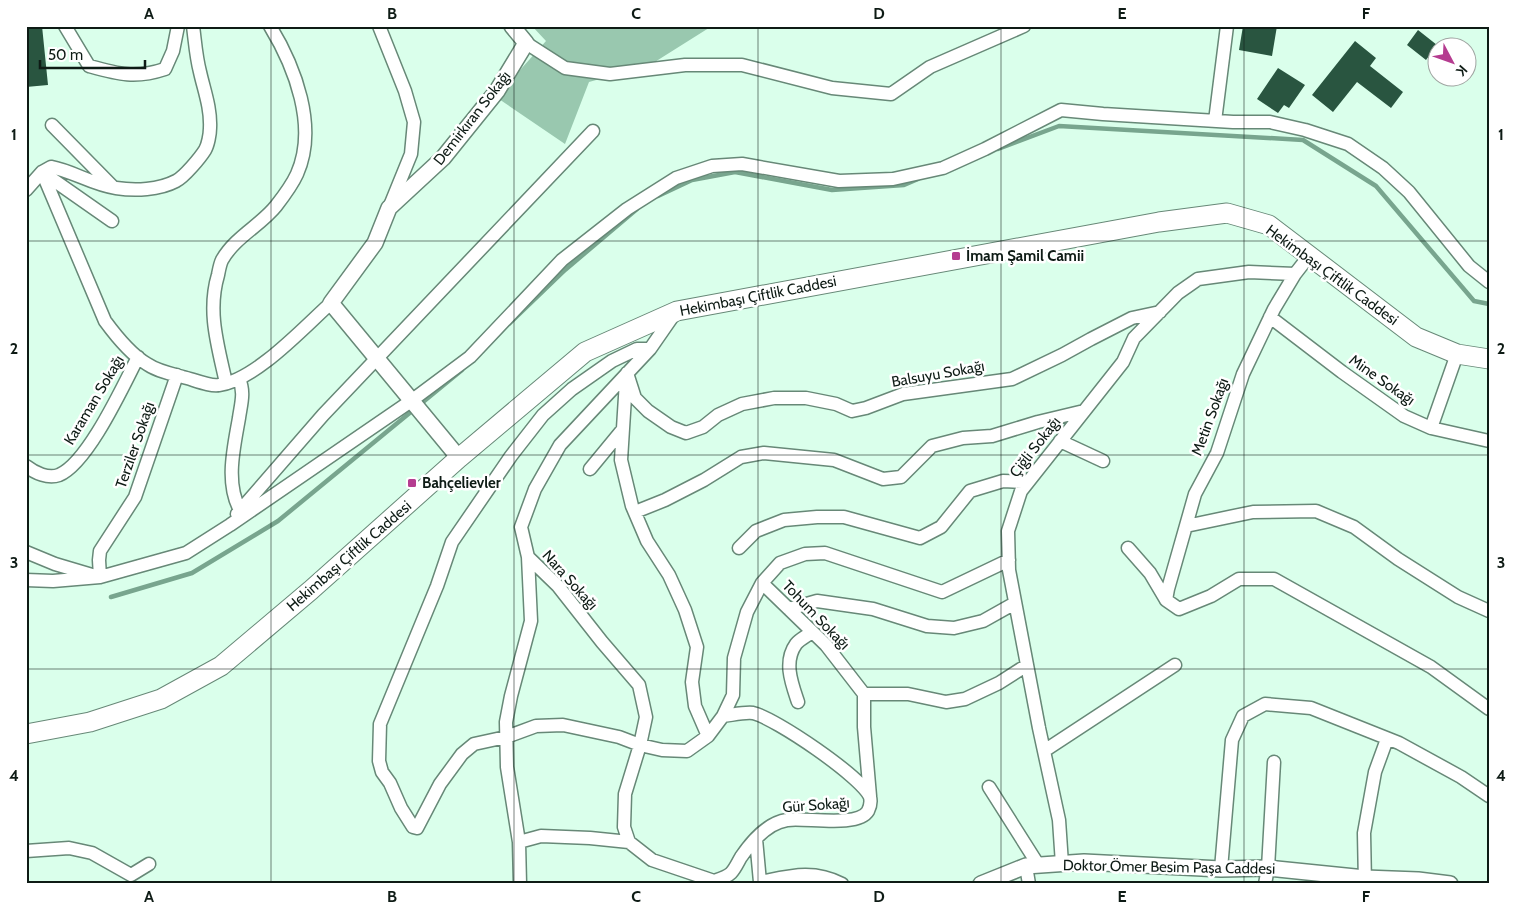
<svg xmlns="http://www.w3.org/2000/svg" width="1515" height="910" viewBox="0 0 1515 910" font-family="Cabin,sans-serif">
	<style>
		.forest { fill: #99c8af }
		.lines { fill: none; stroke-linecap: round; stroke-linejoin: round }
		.stream { stroke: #78a58e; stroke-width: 4.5 }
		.building { fill: #295540 }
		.minor-casing { stroke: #678877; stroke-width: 15 }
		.tertiary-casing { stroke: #678877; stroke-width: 18 }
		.primary-casing { stroke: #678877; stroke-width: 21 }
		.minor { stroke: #fff; stroke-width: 12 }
		.tertiary { stroke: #fff; stroke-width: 15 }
		.primary { stroke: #fff; stroke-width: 19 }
		.grid { fill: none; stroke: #0e1b15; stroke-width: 1; stroke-opacity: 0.55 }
		.poi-dot { fill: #b53c90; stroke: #fff; stroke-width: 2 }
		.labels { text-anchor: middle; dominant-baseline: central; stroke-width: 5; stroke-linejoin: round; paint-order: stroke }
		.street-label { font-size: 15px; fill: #0e1b15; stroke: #fff }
		.poi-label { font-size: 15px; font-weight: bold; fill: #0e1b15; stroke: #fff; text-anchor: start }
		.neatline { fill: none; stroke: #0e1b15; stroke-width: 2 }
		.grid-label { font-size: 16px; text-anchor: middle; font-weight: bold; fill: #0e1b15 }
	</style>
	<rect width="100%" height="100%" fill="#daffeb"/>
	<!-- forest -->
	<path class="forest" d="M532 26H712L650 65 589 82 565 144 496 97 546 41Z"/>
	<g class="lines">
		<!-- stream -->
		<path class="stream" d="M998 149 1059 126 1303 140 1376 186 1474 301 1489 304
			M658 196 692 180 735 172 832 190 904 185 918 179
			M509 324 565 270 637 209
			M111 597 192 573 278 521 462 370"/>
	</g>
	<!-- building -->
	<path class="building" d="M26 26H42L48 85 26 87Z
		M1243 26H1277L1272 56 1239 50Z
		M1418 30 1437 45 1426 60 1407 45Z
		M1355 41 1376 58 1370 66 1403 92 1391 108 1357 82 1333 112 1312 95Z
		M1278 68 1305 85 1289 108 1284 105 1278 113 1257 99Z"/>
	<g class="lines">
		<!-- minor casing -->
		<g class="minor-casing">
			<path id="minor" d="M65 26 89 66C118 74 135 79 165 69L173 51 178 26
				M379 26 405 91 414 122 411 154 389 208
				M526 43 565 68 610 74 685 65H742L832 88 891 94 930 67 1024 26
				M1215 121 1227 26
				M52 125 112 186
				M42 172 105 321C116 336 130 354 147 364 157 371 171 374 183 377 192 379 211 387 219 385 256 380 304 327 331 303
				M42 172 112 221
				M26 190 42 172 51 167C73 171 93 185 116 188 135 191 159 190 176 181 184 177 200 158 205 150 208 145 210 134 210 128 211 108 204 90 200 72 196 57 195 41 193 26
				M1309 256 1295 274 1274 309 1243 374 1217 453 1195 494 1168 589 1166 600 1179 609 1211 596 1239 579H1274L1431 667 1489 709
				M1270 317 1342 372 1404 416 1431 428 1489 441
				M627 373 635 398 648 411 671 427 686 433 703 427 718 415 742 404 774 398H806L836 404 852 411 866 408 903 394 1012 379 1062 355 1091 339 1132 318 1160 312
				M239 379C245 392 241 404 239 418 234 447 225 483 240 510
				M626 381 621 460 632 506 647 541 669 575 685 610 697 647 692 682 695 706 708 736
				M226 383C218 346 207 312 218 275 219 270 220 264 222 260 235 237 261 225 276 206 283 197 292 185 297 174 318 127 295 67 270 26
				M1431 428 1457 354
				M1060 441 1103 461
				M26 466C35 473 48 479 59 475 88 463 123 386 138 357
				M590 469 623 429
				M635 512 665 500 704 480 741 457 764 453 834 460 883 479 901 477 932 446 963 438 992 436 1038 422 1084 411
				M237 514 323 415 593 131
				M1186 526 1253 512 1316 511 1354 527 1398 559 1458 597 1489 611
				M739 548 756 531 784 520 817 517H844L920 538 941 527 970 491 1003 481 1027 482
				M1128 548 1150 573 1166 600
				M26 552 55 564 92 575
				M100 577 99 560 100 551 135 497 177 375
				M26 580 53 581 100 577 186 553 230 525 411 401 470 357 562 260 627 209 676 178 712 166 742 164 839 181 893 179 943 168 985 149 1061 110 1103 114 1233 122H1270L1305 130 1348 144 1383 168 1409 192 1469 266 1489 282
				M762 583 826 645 864 694
				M789 609 817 601 873 609 927 626 954 628 983 621 1015 603
				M798 702C792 684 783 662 796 644 800 639 807 636 812 632
				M723 716 733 695 734 658 747 612 762 583 780 563 805 554 825 553 942 592 1009 560
				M1044 751 1175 665
				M989 787 1039 866
				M870 796 864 727V694H908L946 702 965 699 999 683 1027 665
				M756 839 760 882C790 876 813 869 842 884
				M519 842 541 836 590 838 629 842 652 860 714 881C720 879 727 877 731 873 735 869 738 862 741 857 752 841 767 823 787 820 804 817 858 828 868 811 870 807 871 801 870 797 862 777 775 718 753 713 744 712 732 715 723 716L708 736 687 751 662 750 640 745 619 737 563 725 536 726 506 737 474 744 462 754 440 784 417 828 413 827 401 808 390 783 382 772 379 761 380 724 437 586 452 542 511 456 543 415 572 389 612 361 637 349H650
				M629 842 624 827 625 794 640 745 646 717 639 685 602 642 558 586 528 557 521 527 535 489 560 445 650 349 675 313
				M26 851 69 848 92 853 131 875 149 864
				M1062 864 1059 820 1039 728 1009 570 1008 531 1021 491 1123 362 1134 338 1178 293 1198 279 1249 272 1295 274
				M1026 866 1029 884
				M1221 869 1232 740 1243 716 1265 704 1311 708 1399 743 1461 777 1489 796
				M520 884 519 842 507 767 506 722 511 696 531 621 528 557
				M1265 884 1268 868 1274 762
				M1365 884 1364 833 1375 772 1387 739"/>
		</g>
		<!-- tertiary casing -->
		<g class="tertiary-casing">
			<path id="tertiary" d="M459 458 331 303 375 243 389 208 443 158 497 91 526 43 512 26
				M981 884 1026 866 1084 862 1221 869 1268 868 1365 878 1418 880 1450 884"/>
		</g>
		<!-- primary casing -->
		<g class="primary-casing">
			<path id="primary" d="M26 734 90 722 161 699 221 666 311 590 459 458 585 352 677 311 1159 222 1227 213 1269 225 1416 337 1457 354 1489 359"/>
		</g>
		<!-- minor -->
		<use href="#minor" class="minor"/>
		<!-- tertiary -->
		<use href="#tertiary" class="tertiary"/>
		<!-- primary -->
		<use href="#primary" class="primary"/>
	</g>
	<!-- grid -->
	<path class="grid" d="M271 26V884M514 26V884M758 26V884M1001 26V884M1244 26V884M26 241H1489M26 455H1489M26 669H1489"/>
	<!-- markers -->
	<g class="poi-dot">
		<rect x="951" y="251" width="10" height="10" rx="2.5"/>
		<rect x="407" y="478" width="10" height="10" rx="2.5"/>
	</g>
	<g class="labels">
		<!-- street labels -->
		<g class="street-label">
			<text transform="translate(472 118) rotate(-52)">Demirkıran Sokağı</text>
			<text transform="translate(1332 275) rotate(36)">Hekimbaşı Çiftlik Caddesi</text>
			<text transform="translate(758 296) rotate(-11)">Hekimbaşı Çiftlik Caddesi</text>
			<text transform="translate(938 374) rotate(-10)">Balsuyu Sokağı</text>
			<text transform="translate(1382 380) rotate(35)">Mine Sokağı</text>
			<text transform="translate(94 400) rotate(-59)">Karaman Sokağı</text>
			<text transform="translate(1210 417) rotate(-70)">Metin Sokağı</text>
			<text transform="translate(135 445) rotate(-71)">Terziler Sokağı</text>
			<text transform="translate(1035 447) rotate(-52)">Çiğli Sokağı</text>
			<text transform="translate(349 556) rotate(-41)">Hekimbaşı Çiftlik Caddesi</text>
			<text transform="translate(570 580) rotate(48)">Nara Sokağı</text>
			<text transform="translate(816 615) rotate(46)">Tohum Sokağı</text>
			<text transform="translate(816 805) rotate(-4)">Gür Sokağı</text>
			<text transform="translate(1169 867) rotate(1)">Doktor Ömer Besim Paşa Caddesi</text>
		</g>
		<!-- poi labels -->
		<g class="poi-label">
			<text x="966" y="256">İmam Şamil Camii</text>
			<text x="422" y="483">Bahçelievler</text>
		</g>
	</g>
	<!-- border -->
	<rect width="1515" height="910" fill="none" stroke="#ffffff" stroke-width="55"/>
	<!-- north arrow -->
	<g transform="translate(1452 62) rotate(131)"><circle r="24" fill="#ffffff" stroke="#9fa4a1"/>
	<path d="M0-4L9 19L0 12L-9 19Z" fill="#b53c90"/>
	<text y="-8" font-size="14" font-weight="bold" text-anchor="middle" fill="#0e1b15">K</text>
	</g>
	<!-- scale -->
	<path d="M40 60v8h105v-8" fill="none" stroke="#0e1b15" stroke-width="2.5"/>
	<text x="48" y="60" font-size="15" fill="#0e1b15" stroke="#ffffff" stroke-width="4" paint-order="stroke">50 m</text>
	<rect x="28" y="28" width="1460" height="854" class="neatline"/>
	<g class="grid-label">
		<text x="149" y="19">A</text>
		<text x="392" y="19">B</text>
		<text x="636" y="19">C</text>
		<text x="879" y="19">D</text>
		<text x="1122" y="19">E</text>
		<text x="1366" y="19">F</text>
		<text x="14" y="140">1</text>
		<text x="1501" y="140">1</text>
		<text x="14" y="354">2</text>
		<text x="1501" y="354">2</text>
		<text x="14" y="568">3</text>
		<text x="1501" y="568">3</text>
		<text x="14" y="781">4</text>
		<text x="1501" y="781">4</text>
		<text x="149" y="902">A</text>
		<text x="392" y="902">B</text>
		<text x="636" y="902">C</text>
		<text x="879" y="902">D</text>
		<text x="1122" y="902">E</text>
		<text x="1366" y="902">F</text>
	</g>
</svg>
